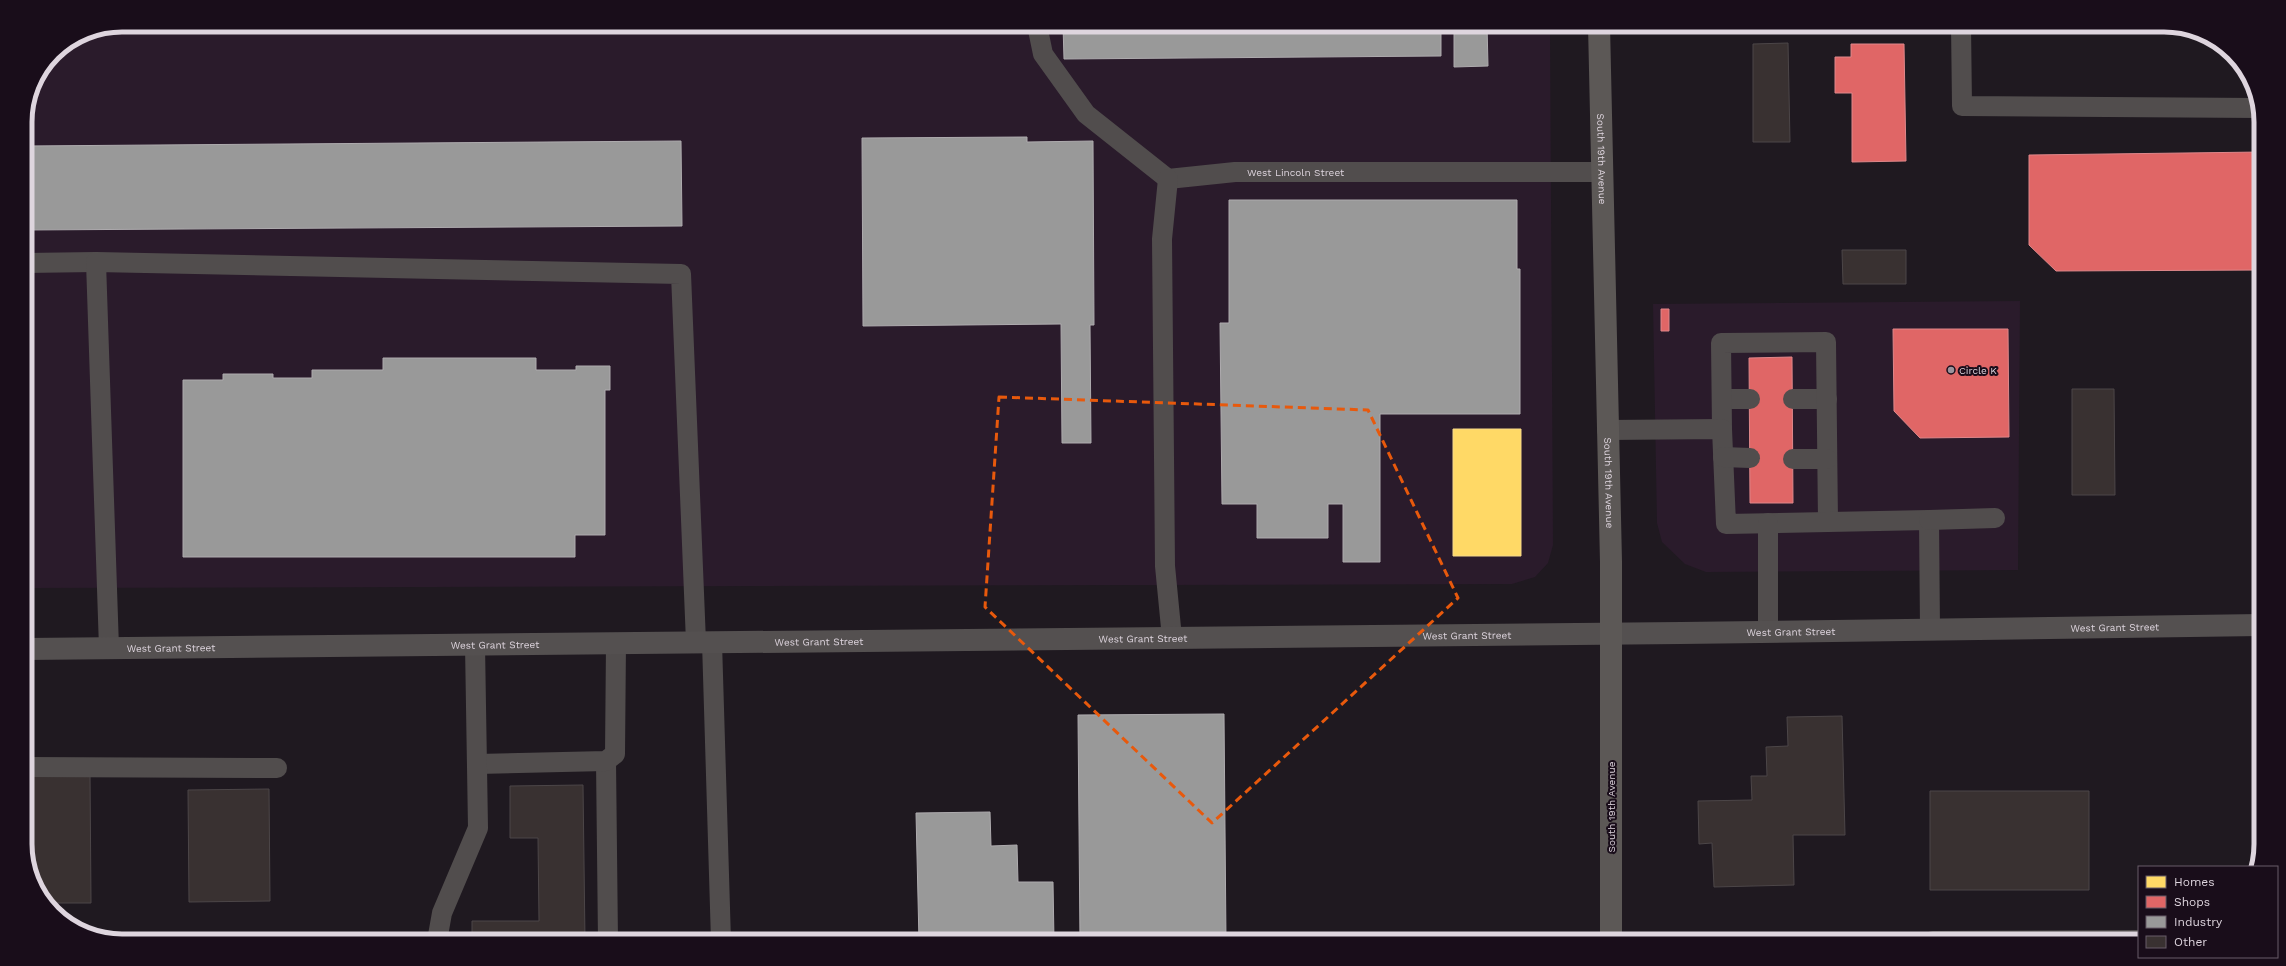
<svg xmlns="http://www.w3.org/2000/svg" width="2286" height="966" viewBox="0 0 2286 966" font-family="'Work Sans',sans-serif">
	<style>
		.built { fill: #2a1b2b }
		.homes { fill: #ffd966; stroke: #f5d88a }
		.shops { fill: #e06666; stroke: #df878a }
		.industry { fill: #999; stroke: #aeabae }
		.building { fill: #393131; stroke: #4c4648 }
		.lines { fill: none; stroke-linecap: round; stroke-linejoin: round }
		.service { stroke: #514d4d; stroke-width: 20 }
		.secondary { stroke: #545050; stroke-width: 22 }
		.primary { stroke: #5c5856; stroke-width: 22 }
		.marked { fill: none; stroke: #e8590c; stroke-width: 3; stroke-dasharray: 8 5; stroke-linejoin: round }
		.poi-dot { fill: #9b939c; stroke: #190d1a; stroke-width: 1.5 }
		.labels { text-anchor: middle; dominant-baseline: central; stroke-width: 4; stroke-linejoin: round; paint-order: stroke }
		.street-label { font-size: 10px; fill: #ded5de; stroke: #190d1a }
		.poi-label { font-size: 10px; fill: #ded5de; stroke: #190d1a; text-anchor: start }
		.rim { fill: none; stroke: #ded5de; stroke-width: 5 }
	</style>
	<rect width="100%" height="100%" fill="#1f1920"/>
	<!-- built -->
	<path class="built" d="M122 25H1550L1553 545 1548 563 1535 577 1512 584 25 588V116L35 79 54 53 85 32Z
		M2020 301 2018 570 1706 572 1685 564 1662 542 1657 523 1653 304Z"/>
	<!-- homes -->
	<path class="homes" d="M1453 429H1521V556H1453Z"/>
	<!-- shops -->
	<path class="shops" d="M1851 44H1904L1906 161 1852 162V93H1835V57H1851Z
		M2261 152V270L2056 271 2029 245V155Z
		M1661 309H1669V331H1661Z
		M1893 329H2008L2009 437 1920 438 1894 411Z
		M1792 357 1793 503H1750L1749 358Z"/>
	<!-- industry -->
	<path class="industry" d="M1063 25H1441V56L1064 59Z
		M1454 25H1487L1488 66 1454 67Z
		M1027 137V142L1093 141 1094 325H1090L1091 443H1062L1061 324 863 326 862 138Z
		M681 141 682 226 25 230V146Z
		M1229 200H1517V269H1520V414H1380V562H1343V504H1328V538H1257V504H1222L1220 323H1229Z
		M383 358H536V370H576V366H610V390H605V535H575V557H183V380H223V374H273V378H312V370H383Z
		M1224 714 1226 941H1080L1078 715Z
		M990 812 991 846 1017 845 1018 882H1053L1054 941H919L916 813Z"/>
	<!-- building -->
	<path class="building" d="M1788 43 1790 142H1753V44Z
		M1842 250H1906V284H1843Z
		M2072 389H2114L2115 495H2072Z
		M1842 716 1845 835H1793L1794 885 1714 887 1712 843 1699 844 1698 801 1752 800 1751 776H1767L1766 747 1788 746 1787 717Z
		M25 774H90L91 903H45L25 850Z
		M583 785 585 941H472V921H539L538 838H510V786Z
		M269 789 270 901 189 902 188 790Z
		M1930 791H2089V890H1930Z"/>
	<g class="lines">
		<!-- service -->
		<g class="service">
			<path id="s1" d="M1037 25 1043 54 1086 114 1168 179 1235 172H1602"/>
			<path d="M1961 25 1962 106 2258 108"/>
			<path d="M1168 179 1162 239 1165 566 1172 638"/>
			<path d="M25 263 96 262"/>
			<path d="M1722 399H1750"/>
			<path d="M1793 399H1827"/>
			<path d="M1722 429 1721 343 1826 342 1828 522"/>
			<path d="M1607 430 1722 429 1726 524 1929 520 1930 629"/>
			<path d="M1723 457 1750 458"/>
			<path d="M1793 459H1827"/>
			<path d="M1929 520 1995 518"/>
			<path d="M1768 523V632"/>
			<path d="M712 642 721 941"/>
			<path d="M109 648 96 262 681 274 696 642"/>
			<path d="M606 761 608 941"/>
			<path d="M477 764 606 761 615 754 616 643"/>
			<path d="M25 767 277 768"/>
			<path d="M437 941 442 913 478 828 475 645"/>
			<path d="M1933 941 2139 940"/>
		</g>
		<!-- secondary -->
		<path class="secondary" id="s2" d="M25 649 1681 633 2261 625"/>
		<!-- primary -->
		<path class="primary" id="s3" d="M1599 25 1611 562V941"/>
	</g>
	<!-- marked area -->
	<path class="marked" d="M999 397 1368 410 1458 598 1212 823 985 607Z"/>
	<!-- markers -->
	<circle class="poi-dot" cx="1951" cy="370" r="4"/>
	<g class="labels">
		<!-- street labels -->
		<g class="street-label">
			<text stroke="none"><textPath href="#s3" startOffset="134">South 19th Avenue</textPath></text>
			<text stroke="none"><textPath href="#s1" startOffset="336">West Lincoln Street</textPath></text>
			<text stroke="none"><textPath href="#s3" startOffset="458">South 19th Avenue</textPath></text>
			<text stroke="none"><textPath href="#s2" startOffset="2090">West Grant Street</textPath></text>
			<text stroke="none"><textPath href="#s2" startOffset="1766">West Grant Street</textPath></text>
			<text stroke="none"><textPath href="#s2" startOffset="1442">West Grant Street</textPath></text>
			<text stroke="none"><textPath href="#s2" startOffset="1118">West Grant Street</textPath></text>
			<text stroke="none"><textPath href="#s2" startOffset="794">West Grant Street</textPath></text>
			<text stroke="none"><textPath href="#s2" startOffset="470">West Grant Street</textPath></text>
			<text stroke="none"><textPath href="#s2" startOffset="146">West Grant Street</textPath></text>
			<text transform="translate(1611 807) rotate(-90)">South 19th Avenue</text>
		</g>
		<!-- poi labels -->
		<g class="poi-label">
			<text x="1959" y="370">Circle K</text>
		</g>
	</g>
	<!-- crop -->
	<path d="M0 0H2286V966H0ZM122 32H2164A90 90 0 0 1 2254 122V844A90 90 0 0 1 2164 934H122A90 90 0 0 1 32 844V122A90 90 0 0 1 122 32Z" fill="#190d1a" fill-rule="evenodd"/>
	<path class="rim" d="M122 32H2164A90 90 0 0 1 2254 122V844A90 90 0 0 1 2164 934H122A90 90 0 0 1 32 844V122A90 90 0 0 1 122 32Z"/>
	<!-- legend -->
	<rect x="2138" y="866" width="140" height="92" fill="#190d1a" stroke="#685d68"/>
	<rect x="2146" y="876" width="20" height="12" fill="#ffd966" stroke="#685d68"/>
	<text x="2174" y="886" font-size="12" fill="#ded5de">Homes</text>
	<rect x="2146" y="896" width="20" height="12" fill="#e06666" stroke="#685d68"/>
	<text x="2174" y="906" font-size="12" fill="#ded5de">Shops</text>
	<rect x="2146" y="916" width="20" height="12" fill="#999999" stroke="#685d68"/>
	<text x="2174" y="926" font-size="12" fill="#ded5de">Industry</text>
	<rect x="2146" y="936" width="20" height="12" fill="#393131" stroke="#685d68"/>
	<text x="2174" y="946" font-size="12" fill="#ded5de">Other</text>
</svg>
